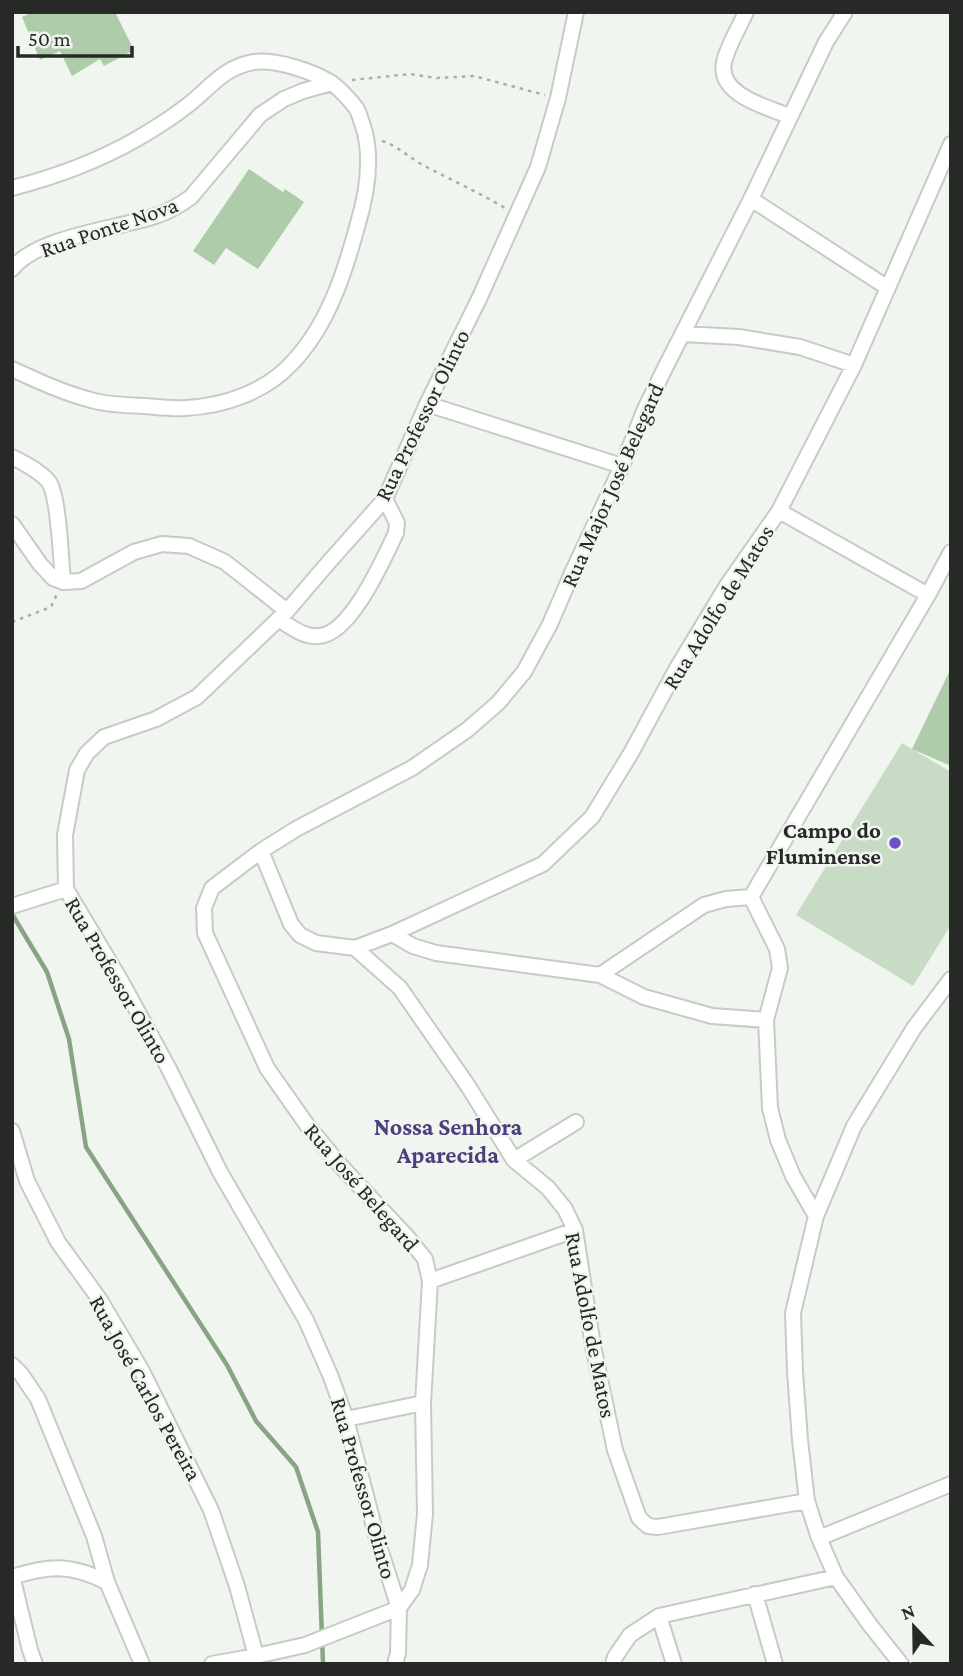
<svg xmlns="http://www.w3.org/2000/svg" width="963" height="1676" viewBox="0 0 963 1676" font-family="'Crimson Pro',serif">
	<style>
		.green { fill: #c8dbc5 }
		.lines { fill: none; stroke-linecap: round; stroke-linejoin: round }
		.stream { stroke: #88a484; stroke-width: 4.5 }
		.building { fill: #aecbaa }
		.minor-casing { stroke: #c6ccc5; stroke-width: 18 }
		.path { stroke: #a9aea9; stroke-width: 2.5; stroke-dasharray: 3.5 5; stroke-linecap: butt }
		.minor { stroke: #fff; stroke-width: 14 }
		.poi-dot { fill: #7050c9; stroke: #f0f6ef; stroke-width: 2.5 }
		.labels { text-anchor: middle; dominant-baseline: central; stroke-width: 5; stroke-linejoin: round; paint-order: stroke }
		.street-label { font-size: 23px; fill: #272927; stroke: #f0f6ef }
		.poi-label { font-size: 23px; font-weight: bold; fill: #272927; stroke: #f0f6ef; text-anchor: end }
		.neighbourhood-label { font-size: 24px; font-weight: bold; fill: #4c3f7d; stroke: #f0f6ef }
	</style>
	<rect width="100%" height="100%" fill="#f0f6ef"/>
	<!-- green -->
	<path class="green" d="M902 743 951 772V925L913 986 796 915Z"/>
	<g class="lines">
		<!-- stream -->
		<path class="stream" d="M12 914 47 972 69 1039 86 1147 227 1365 256 1421 296 1467 318 1532 323 1664"/>
	</g>
	<!-- building -->
	<path class="building" d="M32 12H115L134 50 104 66 100 59 72 76 60 51 40 60 22 17Z
		M249 169 283 192 285 189 304 202 258 269 226 248 214 265 193 251Z
		M951 668V766L912 749Z"/>
	<g class="lines">
		<!-- minor casing -->
		<g class="minor-casing">
			<path id="minor" d="M746 12C739 28 728 45 724 62 717 95 767 107 789 116
				M12 188C55 177 96 162 135 140 152 130 169 120 184 108 208 91 222 67 254 62 276 59 311 71 330 82 337 86 351 101 356 108 359 112 360 118 362 123 374 156 367 194 357 227 344 275 327 327 291 364 265 392 224 406 186 408 172 409 157 407 144 406 127 405 107 405 91 400 64 393 38 381 12 369
				M751 199 888 288
				M12 269C37 236 119 229 158 215 170 211 180 205 191 197L260 115 284 99 303 91 332 83
				M683 334 739 337 800 347 854 365
				M427 404 622 466
				M12 457C24 463 40 471 49 482 59 497 61 561 63 582
				M779 511 928 595
				M12 524 40 564 53 578 63 582 81 581 134 552 162 544 189 546 225 562 287 611
				M278 619C290 626 304 638 319 636 351 634 383 560 396 533L397 523 385 499
				M261 851 291 924 300 935 316 943 355 948 392 934 543 864 592 817 631 753 677 668 726 587 779 511 854 365 951 144
				M751 897 928 595 951 552
				M751 897 777 949 780 968 766 1020 770 1108 778 1140 793 1176 816 1216
				M12 906 66 889
				M392 934 413 946 436 953 600 975 644 997 712 1016 766 1020
				M355 948 400 988 468 1086 514 1160 548 1188 565 1209 575 1230 593 1346 615 1450 639 1518 648 1526 658 1527 807 1501
				M600 975 704 905 726 899 751 897
				M12 1131 27 1181 58 1242 100 1300 142 1371 211 1510 237 1586 256 1656
				M514 1160 576 1122
				M430 1281 575 1230
				M12 1365 21 1374 38 1399 94 1536 107 1582 142 1664
				M346 1419 423 1403
				M819 1538 951 1484
				M12 1576 30 1650 35 1664
				M12 1577C50 1565 70 1564 107 1582
				M755 1594 775 1664
				M399 1608 412 1590 420 1565 425 1514 423 1403 430 1281 425 1259 409 1239 340 1165 307 1125 267 1068 205 933 204 908 212 888 261 851 296 829 412 768 467 730 498 703 524 672 550 624 572 573 622 466 645 409 664 370 751 199 826 42 845 12
				M659 1616 674 1664
				M212 1664 256 1656 305 1645 399 1608
				M395 1664 398 1653 399 1608 379 1546 346 1419 331 1377 306 1320 220 1172 169 1069 121 981 66 889 65 835 77 770 87 753 104 737 156 719 197 697 287 611 329 562 385 499 427 404 479 299 538 167 558 98 576 12
				M613 1664 615 1657 630 1635 659 1616 836 1577
				M901 1664 870 1625 836 1577 819 1538 807 1501 800 1440 795 1371 793 1313 816 1216 854 1126 914 1028 951 979"/>
		</g>
		<!-- path -->
		<path class="path" d="M352 80 410 74 437 78 474 76 545 95
			M382 141C398 146 407 156 421 164 449 179 478 192 505 208
			M12 622 51 607 57 594"/>
		<!-- minor -->
		<use href="#minor" class="minor"/>
	</g>
	<!-- markers -->
	<circle class="poi-dot" cx="895" cy="843" r="7"/>
	<g class="labels">
		<!-- street labels -->
		<g class="street-label">
			<text transform="translate(109 227) rotate(-19)">Rua Ponte Nova</text>
			<text transform="translate(422 415) rotate(-64)">Rua Professor Olinto</text>
			<text transform="translate(612 485) rotate(-66)">Rua Major José Belegard</text>
			<text transform="translate(718 607) rotate(-58)">Rua Adolfo de Matos</text>
			<text transform="translate(118 980) rotate(60)">Rua Professor Olinto</text>
			<text transform="translate(362 1187) rotate(49)">Rua José Belegard</text>
			<text transform="translate(591 1325) rotate(79)">Rua Adolfo de Matos</text>
			<text transform="translate(146 1388) rotate(61)">Rua José Carlos Pereira</text>
			<text transform="translate(364 1488) rotate(74)">Rua Professor Olinto</text>
		</g>
		<!-- poi labels -->
		<g class="poi-label">
			<text x="881" y="830">Campo do<tspan x="881" dy="26">Fluminense</tspan></text>
		</g>
		<!-- neighbourhood labels -->
		<g class="neighbourhood-label">
			<text x="448" y="1126">Nossa Senhora<tspan x="448" dy="28">Aparecida</tspan></text>
		</g>
	</g>
	<!-- border -->
	<rect width="963" height="1676" fill="none" stroke="#272927" stroke-width="28"/>
	<!-- north arrow -->
	<g transform="translate(914 1627) rotate(338)" stroke="#f0f6ef" stroke-width="5" paint-order="stroke">
	<path d="M0-5L12 26L0 18L-12 26Z" fill="#272927"/>
	<text y="-10" font-size="19" font-weight="bold" text-anchor="middle" fill="#272927">N</text>
	</g>
	<!-- scale -->
	<path d="M18 46v10h114v-10" fill="none" stroke="#272927" stroke-width="3.5"/>
	<text x="28" y="46" font-size="21" fill="#272927" stroke="#f0f6ef" stroke-width="5" paint-order="stroke">50 m</text>
</svg>
